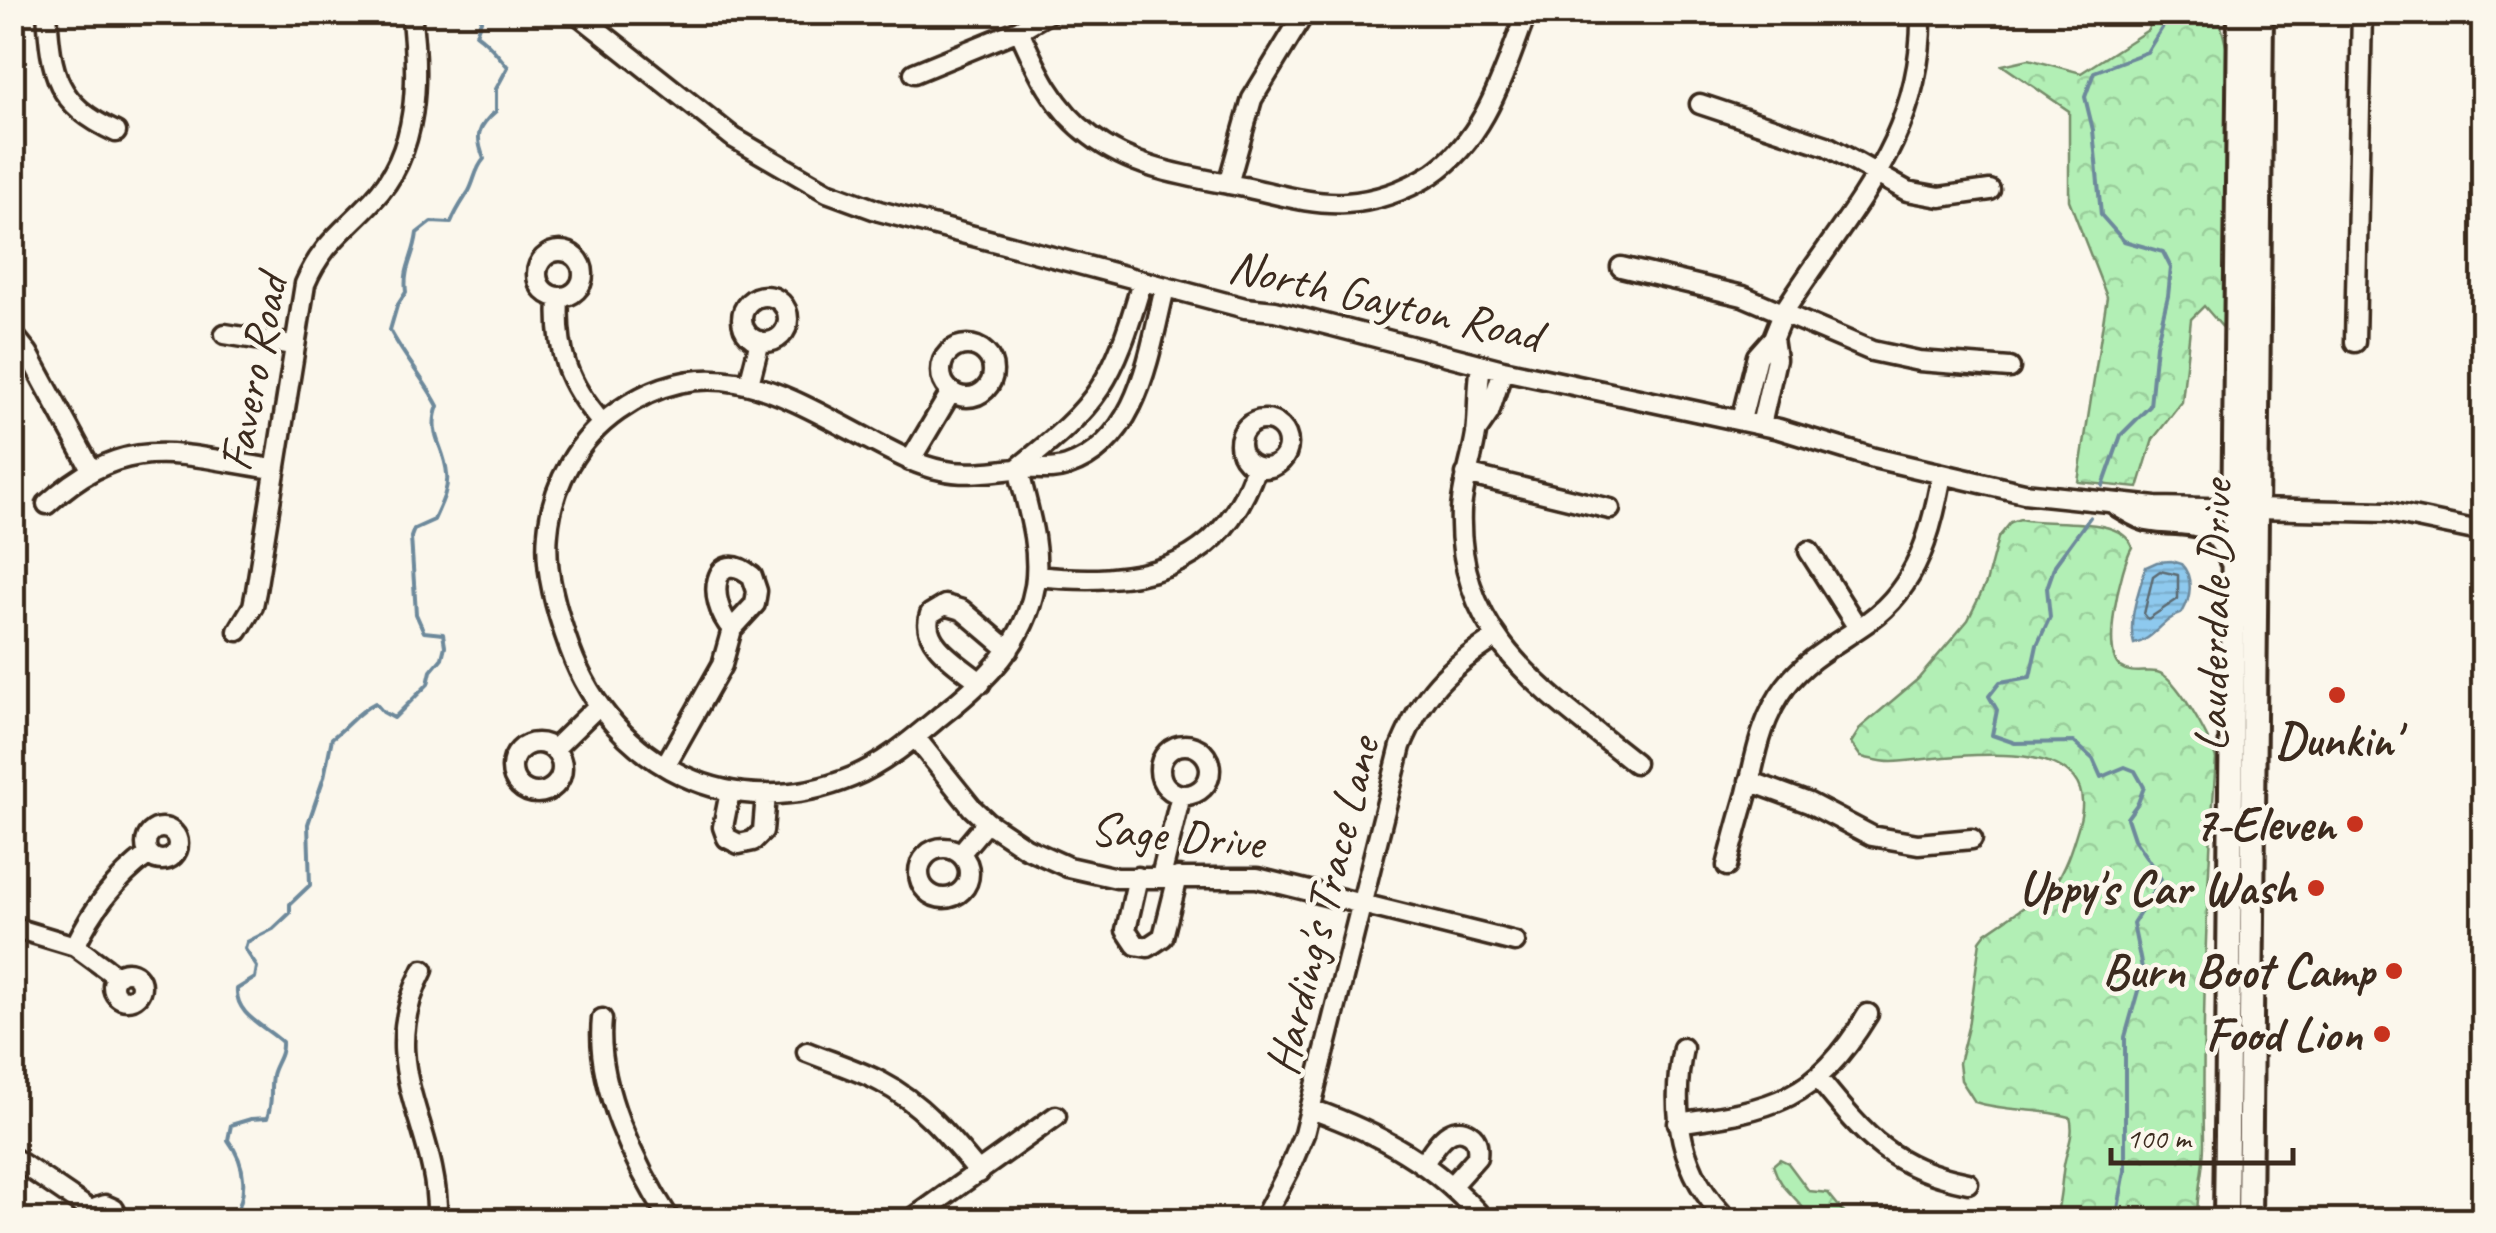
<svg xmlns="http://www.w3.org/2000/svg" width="2496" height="1233" viewBox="0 0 2496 1233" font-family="Caveat,sans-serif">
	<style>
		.forest { fill: url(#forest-crowns); stroke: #768c6a; stroke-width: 2.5 }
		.water { fill: url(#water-rules); stroke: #6d899b; stroke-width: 2.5 }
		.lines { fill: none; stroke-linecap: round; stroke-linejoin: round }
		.shore { stroke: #5c6a71; stroke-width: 2.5 }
		.stream { stroke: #6d899b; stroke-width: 4 }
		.minor-casing { stroke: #3b2a1e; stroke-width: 25 }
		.major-casing { stroke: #3b2a1e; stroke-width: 30 }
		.minor { stroke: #fbf7ec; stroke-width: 18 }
		.major { stroke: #fbf7ec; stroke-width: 22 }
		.poi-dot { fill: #c8321e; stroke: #fbf7ec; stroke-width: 4 }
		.labels { text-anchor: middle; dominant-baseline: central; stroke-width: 9; stroke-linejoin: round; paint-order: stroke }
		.street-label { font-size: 48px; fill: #3b2a1e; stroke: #fbf7ec }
		.poi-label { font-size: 48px; font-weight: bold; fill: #3b2a1e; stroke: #fbf7ec; text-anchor: end }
	</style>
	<defs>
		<pattern id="forest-crowns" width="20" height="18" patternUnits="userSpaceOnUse" patternTransform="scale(2.5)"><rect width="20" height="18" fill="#b2efb5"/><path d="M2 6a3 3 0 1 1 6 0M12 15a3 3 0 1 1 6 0" fill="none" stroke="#9acd9b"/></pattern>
		<pattern id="water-rules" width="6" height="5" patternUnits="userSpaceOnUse" patternTransform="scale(2.5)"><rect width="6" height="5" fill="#8ec9ee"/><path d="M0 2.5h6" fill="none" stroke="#7badcc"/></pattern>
	</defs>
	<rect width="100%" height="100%" fill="#fbf7ec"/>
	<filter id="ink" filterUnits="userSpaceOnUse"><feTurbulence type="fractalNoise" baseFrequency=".01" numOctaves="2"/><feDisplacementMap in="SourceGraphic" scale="20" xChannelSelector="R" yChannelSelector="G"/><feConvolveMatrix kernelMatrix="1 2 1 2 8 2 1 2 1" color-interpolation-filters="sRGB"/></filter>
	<g filter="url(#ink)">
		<!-- forest -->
		<path class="forest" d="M2154 13H2218L2229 58 2224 329 2204 306 2191 319 2182 402 2153 439 2138 488 2078 482 2107 297 2069 200V111L2002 65 2029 59 2081 73 2148 30Z
			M2020 519C2047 526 2122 514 2132 547 2121 566 2101 652 2120 667 2131 675 2145 670 2157 672 2177 676 2210 740 2216 759 2206 888 2202 1016 2204 1144 2204 1170 2196 1195 2197 1220H2055C2061 1201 2061 1184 2064 1165 2067 1147 2075 1135 2070 1117 2039 1108 2006 1112 1975 1102L1961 1080 1959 1063 1968 1027 1980 941 1986 933 2052 888C2066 868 2072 847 2079 824 2107 726 1940 760 1892 762 1882 762 1871 759 1861 757L1851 743 1861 727 1918 679 1968 620 1986 583 1998 538 2011 522Z
			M1780 1159 1788 1163 1809 1191 1828 1193 1850 1220H1811C1799 1196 1781 1192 1773 1165Z"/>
		<!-- water -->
		<path class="water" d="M2171 561 2181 564C2194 577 2191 598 2182 613 2162 619 2154 640 2134 644 2127 622 2139 590 2146 567L2157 562Z"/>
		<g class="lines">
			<!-- shore -->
			<path class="shore" d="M2160 571 2178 575V599L2148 619 2144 614 2153 576Z"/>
			<!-- stream -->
			<path class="stream" d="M2103 486 2121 435 2150 406 2156 345 2168 296 2171 268 2163 252 2124 241 2101 215 2093 130 2085 97 2094 72 2147 52 2172 12
				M2090 517 2055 565 2047 588 2050 617 2037 645 2030 677 2000 682 1989 696 1997 710 1992 735 2015 743 2074 742 2093 759 2101 777 2125 767 2135 771 2144 787 2138 803 2127 818 2134 839 2161 879 2133 924 2143 973 2125 1037V1171L2116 1220
				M232 1220C249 1194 246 1164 228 1140L231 1125 251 1119 267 1118C274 1098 269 1093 272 1075 275 1063 283 1056 282 1042 265 1026 235 1015 237 989L255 978 257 967 245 949 247 942 273 929 290 913V904L310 885 308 824 324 777 332 738C348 726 357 712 375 703L383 712 394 718 428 684 431 671 442 658 445 646 443 634 424 632 416 614 411 537 414 529 434 520C440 506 449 490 447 474 445 446 427 435 438 406 424 379 404 357 390 330L397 306 406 292C403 267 414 258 417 233L431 222 451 223C456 210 462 202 469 191 475 180 475 169 484 159 475 136 477 127 496 111V89L508 67C495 53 492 45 476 34L484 12"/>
			<!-- minor casing -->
			<g class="minor-casing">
				<path id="minor" d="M47 12C51 75 56 104 116 132
					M575 12 734 138 827 192 879 211 1245 308 1275 311 1503 370 1779 429 1874 458 2024 493 2156 507 2388 512 2484 532
					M1019 30C1037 71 1054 109 1091 136 1136 171 1195 177 1249 188 1280 195 1313 205 1346 203 1377 201 1406 190 1432 174 1487 137 1504 71 1527 12
					M914 73 1019 30 1050 12
					M1700 104 1827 146 1907 191 1940 197 1990 190
					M1228 184 1252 99 1305 12
					M537 274a23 23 0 1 1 46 0a23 23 0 1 1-46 0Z
					M1621 267 1743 296 1872 351 1919 361 2010 368
					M742 319a23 23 0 1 1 46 0a23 23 0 1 1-46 0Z
					M559 298C556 351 567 383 602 423
					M12 333 28 353 91 469
					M225 334 293 345
					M2355 342 2362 12
					M941 371a26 26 0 1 1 52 0a26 26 0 1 1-52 0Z
					M1481 365C1477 388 1479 411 1476 434 1472 460 1463 483 1461 510 1456 638 1547 692 1635 763
					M749 384 760 341
					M1240 444a24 24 0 1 1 48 0a24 24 0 1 1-48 0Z
					M1741 420 1757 356 1773 338 1783 313C1847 212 1924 140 1921 12
					M1761 425 1776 359 1773 338
					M1476 432 1489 413 1503 370
					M910 461 951 392
					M1018 468C1027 506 1041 546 1035 586 1025 643 986 680 943 714 915 737 886 763 852 777 734 826 613 767 570 649 557 613 544 571 548 533 552 484 578 439 618 411 711 346 784 395 870 440 893 452 916 465 941 470 967 476 991 471 1017 469 1034 467 1049 472 1067 466 1140 441 1149 352 1165 288
					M1018 468C1100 403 1113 382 1142 282
					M1466 474 1610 509
					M47 504C127 431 177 455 274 469
					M1809 551 1858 628
					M1036 576C1135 586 1220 575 1256 467
					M238 631 253 606 256 591 305 284C322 244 344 231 372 201 420 152 419 76 411 12
					M981 683C962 666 919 644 930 614L945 605 962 610 1009 650
					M915 737 972 808 987 822 1026 848 1068 867 1117 878H1257L1515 942
					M512 768a25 25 0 1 1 50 0a25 25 0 1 1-50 0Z
					M1160 770a25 25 0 1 1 50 0a25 25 0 1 1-50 0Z
					M554 749 598 706
					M665 766 722 665 732 629 755 604 757 591 752 576C714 545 705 599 732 629
					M1749 781 1809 803 1872 836 1918 844 1972 839
					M730 792 723 827 727 838 739 844 753 841 763 831 766 794
					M146 844a16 16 0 1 1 32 0a16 16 0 1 1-32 0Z
					M919 873a25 25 0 1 1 50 0a25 25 0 1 1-50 0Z
					M960 854 987 822
					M1727 866C1733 842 1740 817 1747 793 1756 755 1761 719 1786 686 1808 657 1840 642 1869 621 1918 586 1932 530 1942 474
					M1138 877 1126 930 1136 945 1148 947 1163 937 1178 877
					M1161 877 1181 795
					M12 927 75 946 116 976
					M75 946C93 909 115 879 149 854
					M423 970C372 1068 440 1125 437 1220
					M113 986a14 14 0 1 1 28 0a14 14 0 1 1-28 0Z
					M602 1019C595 1084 635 1166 670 1220
					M1683 1048C1670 1111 1680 1174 1728 1220
					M807 1052C832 1062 858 1070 881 1082 922 1103 950 1138 979 1173
					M1818 1078C1867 1138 1890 1167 1968 1183
					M1311 1109C1379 1133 1436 1164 1484 1220
					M1678 1123C1774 1109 1815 1101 1868 1014
					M12 1157 93 1212
					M1424 1163C1434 1149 1449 1120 1470 1134 1478 1139 1478 1148 1477 1157L1452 1185
					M91 1220 96 1208 105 1205 114 1209 119 1220
					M911 1220 1056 1116
					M1263 1220 1289 1170 1304 1134 1401 746C1423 693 1447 669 1495 638"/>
			</g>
			<!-- major casing -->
			<g class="major-casing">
				<path id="major" d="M2119 505C2128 510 2138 517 2147 519 2191 527 2211 512 2232 561
					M2226 1220 2240 12
					M2249 1220 2261 12"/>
			</g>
			<!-- minor -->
			<use href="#minor" class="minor"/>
			<!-- major -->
			<use href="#major" class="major"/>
		</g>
	</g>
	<!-- markers -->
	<g class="poi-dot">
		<circle cx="2337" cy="695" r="10"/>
		<circle cx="2355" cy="824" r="10"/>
		<circle cx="2316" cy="888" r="10"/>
		<circle cx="2394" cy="971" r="10"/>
		<circle cx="2382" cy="1034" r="10"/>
	</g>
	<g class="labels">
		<!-- street labels -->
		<g class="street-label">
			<text transform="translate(1385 300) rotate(13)">North Gayton Road</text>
			<text transform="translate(253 373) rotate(-79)">Favero Road</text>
			<text transform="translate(2213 616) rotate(-89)">Lauderdale Drive</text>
			<text transform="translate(1177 835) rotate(5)">Sage Drive</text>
			<text transform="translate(1322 906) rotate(-76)">Harding's Trace Lane</text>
		</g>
		<!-- poi labels -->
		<g class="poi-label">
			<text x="2337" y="740" text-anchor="middle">Dunkin'</text>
			<text x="2335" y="824">7-Eleven</text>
			<text x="2296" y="888">Uppy's Car Wash</text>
			<text x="2374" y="971">Burn Boot Camp</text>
			<text x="2362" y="1034">Food Lion</text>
		</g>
	</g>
	<!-- margin -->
	<rect width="2496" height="1233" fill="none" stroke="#fbf7ec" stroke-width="50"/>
	<rect x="25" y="25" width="2446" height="1183" fill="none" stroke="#3b2a1e" stroke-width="4" filter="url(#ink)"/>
	<!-- scale -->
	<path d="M2111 1148v15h182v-15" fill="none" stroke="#3b2a1e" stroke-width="5"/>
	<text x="2126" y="1148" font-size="30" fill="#3b2a1e" stroke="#fbf7ec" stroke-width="8" paint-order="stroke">100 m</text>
</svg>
